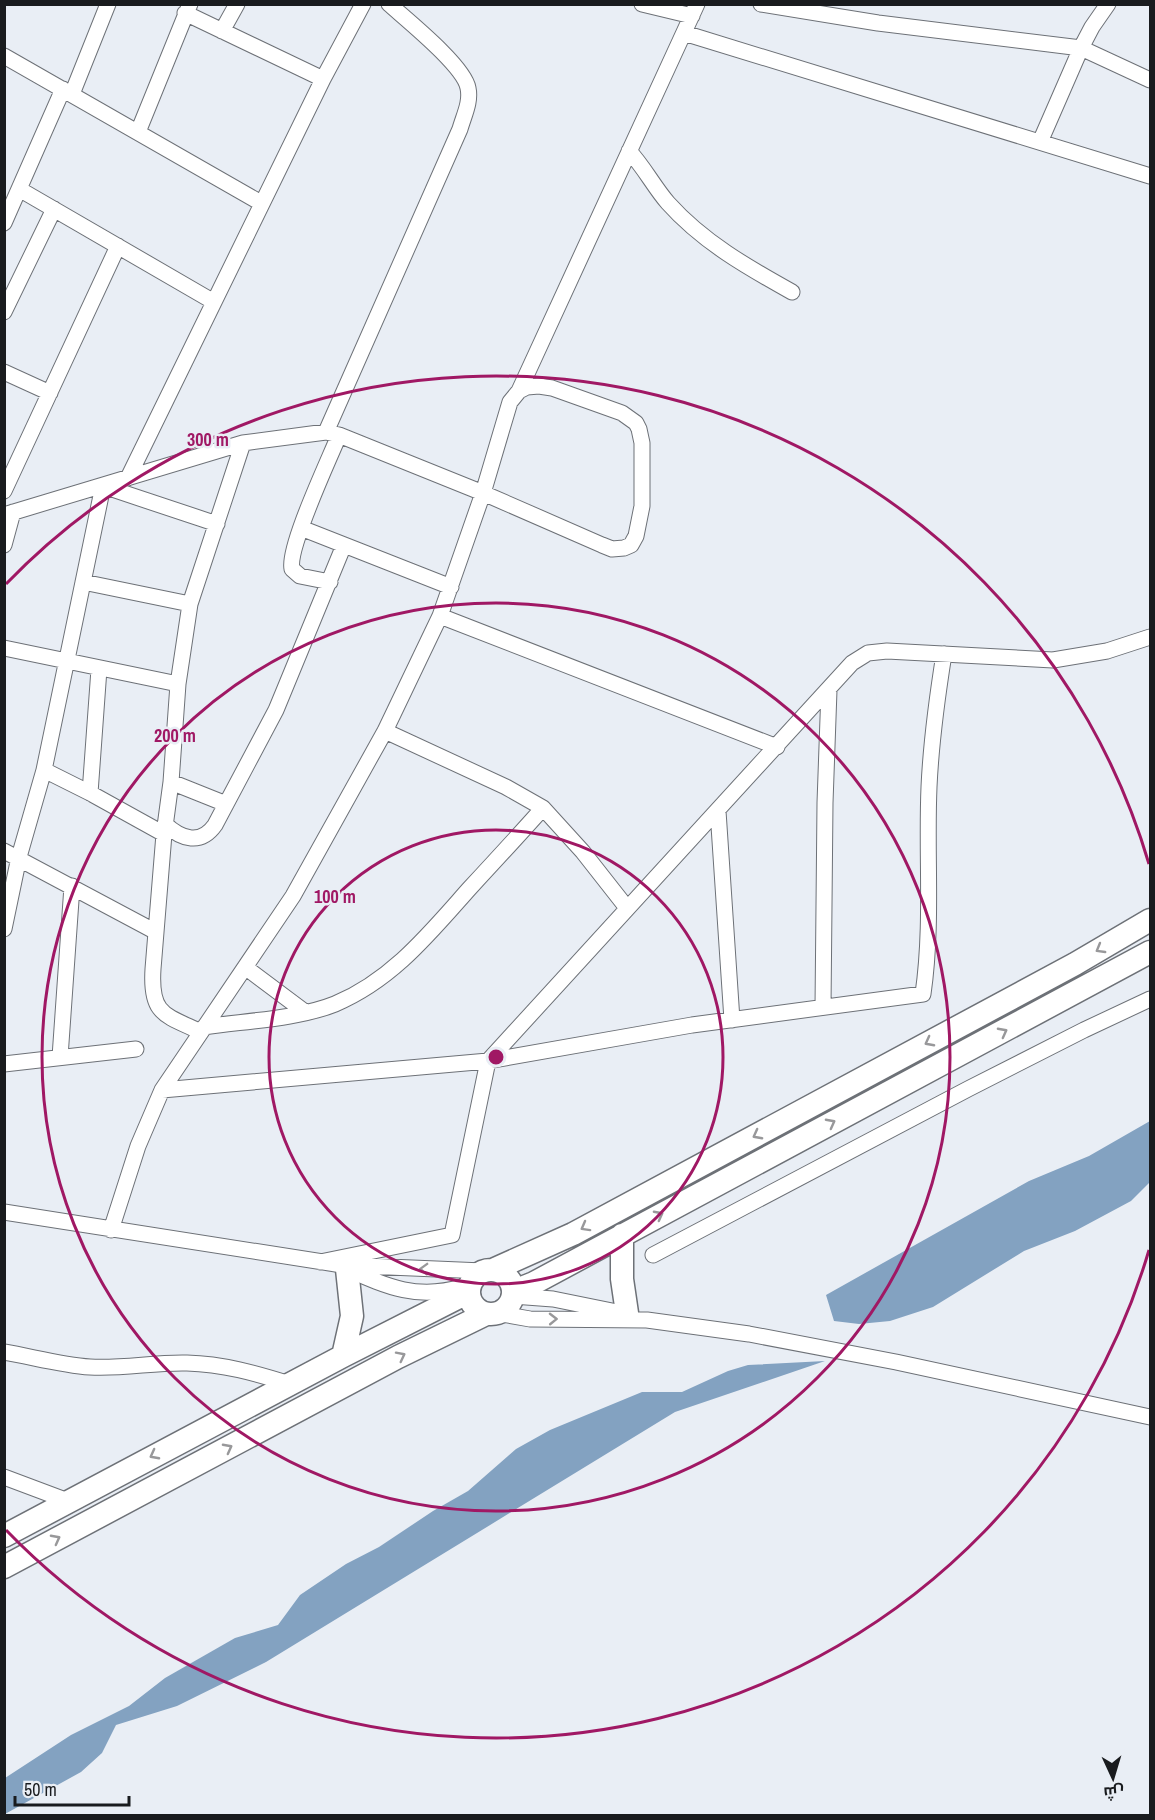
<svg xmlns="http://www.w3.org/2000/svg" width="1155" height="1820" viewBox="0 0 1155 1820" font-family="'Archivo Narrow',Cairo,sans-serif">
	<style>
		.water { fill: #83a2c1 }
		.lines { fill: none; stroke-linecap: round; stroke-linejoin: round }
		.street-casing { stroke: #6d7177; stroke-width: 17 }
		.primary-casing { stroke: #6d7177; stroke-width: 25 }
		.street { stroke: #fff; stroke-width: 15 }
		.primary { stroke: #fff; stroke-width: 22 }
		.oneway { stroke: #98989a }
		.ring { fill: none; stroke: #a01864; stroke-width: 3 }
		.centre { fill: #a01864; stroke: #e9eef5; stroke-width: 3 }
		.ring-label { font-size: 18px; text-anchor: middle; font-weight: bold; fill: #a01864; stroke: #e9eef5; stroke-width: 5; stroke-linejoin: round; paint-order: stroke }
	</style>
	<rect width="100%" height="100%" fill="#e9eef5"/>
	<!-- water -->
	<path class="water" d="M1150 1121V1182L1131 1201 1075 1231 1024 1251 933 1307 890 1321 859 1324 834 1321 826 1295 1029 1181 1089 1156Z
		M825 1361 675 1412 266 1662 177 1706 116 1725 102 1753 81 1772 5 1814V1778L71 1735 129 1706 165 1678 235 1638 278 1625 300 1595 346 1564 379 1547 433 1511 468 1491 516 1449 550 1430 642 1392H682L728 1371 748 1365Z"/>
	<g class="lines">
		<!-- street casing -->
		<g class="street-casing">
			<path id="street" d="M642 4 692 16
				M761 4 878 23 1081 48 1092 27 1108 4
				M185 13 323 79
				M222 31 237 4
				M684 33 1150 176
				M4 56 261 203
				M72 94 108 4
				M138 132 190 4
				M1040 142 1081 48 1150 80
				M629 151C644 167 654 187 668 203 703 242 747 267 792 292
				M19 189 214 302
				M4 223 63 89
				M4 312 54 209
				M4 372 50 393
				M519 391 697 4
				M326 432 460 129C464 115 471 102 468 88 464 66 408 21 389 4
				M128 478 323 79 363 4
				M4 491 118 246
				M4 515 243 443 326 432 339 435 483 493 602 545 612 549 624 548 631 545 636 536 642 506V443L639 429 636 423 622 413 552 388 539 386 527 387 519 391 510 402 483 493 440 616 385 731 293 896 162 1090 138 1146 111 1230
				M301 528 451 587
				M4 545 13 512
				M83 582 190 604
				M330 582 300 576 292 569C287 548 329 460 339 435
				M440 616 777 747
				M4 648 178 684
				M385 731 506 787 543 808 583 852 627 908
				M44 770 90 793 164 834
				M171 782 226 804
				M90 793 99 669
				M718 811 732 1020
				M165 824C182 840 201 845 215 825L276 710 344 545
				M4 851 156 932
				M4 929 19 857 44 770 103 486 217 524
				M245 967 305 1012
				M823 1007 825 803 829 690
				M204 1027C244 1021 298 1019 335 1004 392 980 429 934 469 889 494 862 519 835 543 808
				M201 1032C165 1015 150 1015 153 969L164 834 171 782 178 684 190 604 243 443
				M60 1057 72 886
				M4 1064 136 1049
				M162 1090 488 1061 692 1025 923 994C933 925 926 855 929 787 931 742 937 698 944 654
				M4 1212 342 1265 483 1271
				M653 1255 968 1089 1084 1030 1150 999
				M320 1262 452 1235 488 1061 852 663 868 653 887 651 1053 660 1107 651 1150 637
				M347 1269C388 1287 417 1300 462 1287
				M513 1296 553 1299 627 1314
				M496 1313 530 1319 647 1320 749 1334 896 1362 1150 1417
				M4 1352C33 1357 62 1365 90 1367 123 1369 155 1362 187 1363 223 1364 255 1373 290 1384
				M4 1477 68 1501"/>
		</g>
		<!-- primary casing -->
		<g class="primary-casing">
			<path id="primary" d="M622 1235V1279L627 1313
				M495 1269 573 1234 1075 964 1150 920
				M469 1292a22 22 0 1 1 44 0a22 22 0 1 1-44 0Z
				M514 1291 534 1283 1150 952
				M343 1356 352 1316 347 1269
				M4 1536 343 1356 467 1293
				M4 1567 398 1357 486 1314"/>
		</g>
		<!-- street -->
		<use href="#street" class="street"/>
		<!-- primary -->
		<use href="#primary" class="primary"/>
	</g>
	<!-- one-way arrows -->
	<defs><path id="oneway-chevron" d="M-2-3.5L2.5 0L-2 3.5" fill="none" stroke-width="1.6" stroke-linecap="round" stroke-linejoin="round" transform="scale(1.5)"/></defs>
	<g class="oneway">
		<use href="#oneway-chevron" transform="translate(1100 949) rotate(150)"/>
		<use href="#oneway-chevron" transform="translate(1003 1032) rotate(-28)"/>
		<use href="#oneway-chevron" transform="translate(929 1042) rotate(152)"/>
		<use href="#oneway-chevron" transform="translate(831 1123) rotate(-28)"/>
		<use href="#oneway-chevron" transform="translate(757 1135) rotate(152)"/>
		<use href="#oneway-chevron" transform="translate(659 1215) rotate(-28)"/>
		<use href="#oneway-chevron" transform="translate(585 1227) rotate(151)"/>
		<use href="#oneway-chevron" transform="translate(424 1269) rotate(-178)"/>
		<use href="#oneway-chevron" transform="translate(553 1319) rotate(-1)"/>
		<use href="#oneway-chevron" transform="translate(401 1356) rotate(-27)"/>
		<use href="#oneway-chevron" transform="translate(228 1448) rotate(-28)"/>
		<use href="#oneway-chevron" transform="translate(154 1455) rotate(152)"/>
		<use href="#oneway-chevron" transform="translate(56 1539) rotate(-28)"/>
	</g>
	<!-- distance rings -->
	<g class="ring">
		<circle cx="496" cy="1057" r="227"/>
		<circle cx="496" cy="1057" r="454"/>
		<path d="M1149 1250A681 681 0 0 1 6 1530M6 584A681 681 0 0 1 1149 864"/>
	</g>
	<circle cx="496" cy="1057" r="9" class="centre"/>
	<g class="ring-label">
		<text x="208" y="446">300 m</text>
		<text x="175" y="742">200 m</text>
		<text x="335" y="903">100 m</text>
	</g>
	<!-- border -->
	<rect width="1155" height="1820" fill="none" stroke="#191b1e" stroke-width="12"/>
	<!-- north arrow -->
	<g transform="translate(1113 1778) rotate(176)" stroke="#e9eef5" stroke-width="4.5" paint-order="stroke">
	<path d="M0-4.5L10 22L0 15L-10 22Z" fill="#191b1e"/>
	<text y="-9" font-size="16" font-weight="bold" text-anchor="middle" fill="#191b1e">ش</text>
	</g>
	<!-- scale -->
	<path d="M15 1796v9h114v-9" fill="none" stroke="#191b1e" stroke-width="3"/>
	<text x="24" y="1796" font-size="18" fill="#191b1e" stroke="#e9eef5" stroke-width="4.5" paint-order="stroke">50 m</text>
</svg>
